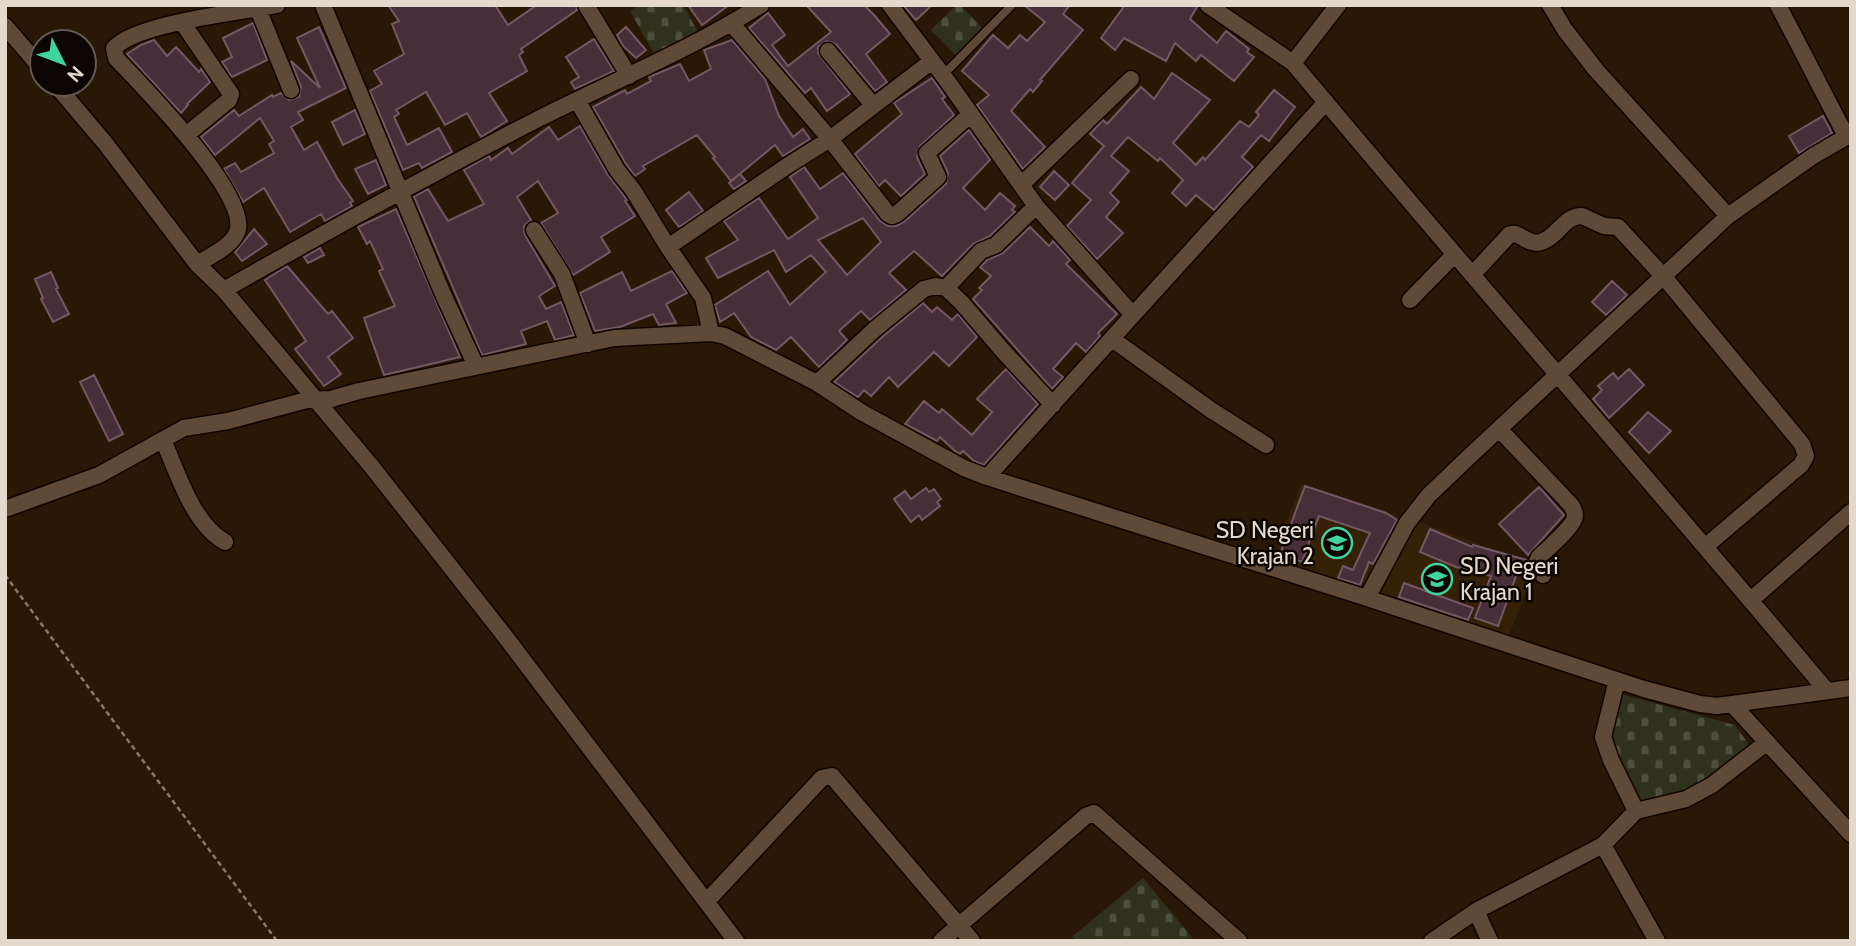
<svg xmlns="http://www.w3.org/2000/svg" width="1856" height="946" viewBox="0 0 1856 946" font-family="Cabin,sans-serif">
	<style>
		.built { fill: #372008; fill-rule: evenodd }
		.cemetery { fill: url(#cemetery-stones) }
		.building { fill: #482e38; stroke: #745863; stroke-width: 2; fill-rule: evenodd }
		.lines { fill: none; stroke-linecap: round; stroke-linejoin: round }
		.lane-casing { stroke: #110400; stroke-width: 11 }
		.street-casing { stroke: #110400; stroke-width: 19 }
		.path { stroke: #88796b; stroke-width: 2.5; stroke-dasharray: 5 3.5; stroke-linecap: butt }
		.lane { stroke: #5e4a37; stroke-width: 8 }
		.street { stroke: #5e4a37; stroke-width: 16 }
		.labels { text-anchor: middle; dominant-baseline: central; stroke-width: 5; stroke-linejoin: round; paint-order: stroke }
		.poi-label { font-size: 23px; fill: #e5d9ce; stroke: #0c0602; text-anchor: end }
	</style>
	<defs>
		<pattern id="cemetery-stones" width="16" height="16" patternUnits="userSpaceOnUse" patternTransform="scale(1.75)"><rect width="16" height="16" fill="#30311d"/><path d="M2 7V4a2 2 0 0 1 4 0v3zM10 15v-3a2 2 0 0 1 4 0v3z" fill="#4e4e3d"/></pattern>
	</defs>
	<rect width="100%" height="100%" fill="#2a1807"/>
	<!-- built -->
	<path class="built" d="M1301 484 1377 508 1402 519 1364 599 1270 566ZM1305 486 1302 562H1301L1280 553ZM1334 496 1386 513 1378 536 1327 519ZM1390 517 1399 521 1389 540 1381 536ZM1368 538 1386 546 1377 566 1359 558ZM1343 566 1364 574 1357 593 1336 585Z
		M1409 518 1536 566 1506 643 1379 595ZM1430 529 1465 544 1456 567 1420 553ZM1473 545 1493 551 1466 569ZM1495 565 1517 573 1498 626 1475 618ZM1404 583 1444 598 1437 615 1398 601ZM1454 601 1473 608 1466 626 1447 618Z"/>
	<!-- cemetery -->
	<path class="cemetery" d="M640 5H683L698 32 656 57 630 11Z
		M956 5H960L985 31 958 57 931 30Z
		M1613 692 1735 725 1750 746 1690 797 1647 809 1612 774 1594 740Z
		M1143 878 1195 941H1076L1072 937Z"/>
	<!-- building -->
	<path class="building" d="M388 5H495L508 25 537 5H576L577 10 521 49 523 52 519 55 527 71 489 93 507 121 481 137 467 113 445 125 426 92 396 110 399 114 394 117 407 145 439 128 452 152 422 168 419 163 403 170 370 91 382 84 374 71 404 54 392 24 399 21Z
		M688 5H729L702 25Z
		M806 5H864L874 15 890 34 866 54 887 82 875 91 836 44 827 41 818 47V53L850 94 827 111 811 88 805 93 749 28 768 13 785 35 772 45 788 66 831 32Z
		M903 5H932L916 20Z
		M1024 5H1070L1063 14 1083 30 1040 80 1042 81 1033 92 1030 89 1011 111 1045 147 1023 169 977 105 989 95 962 71 993 35 1008 48 1020 35 1027 41 1045 22Z
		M1125 5H1198L1190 19 1217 43 1226 31 1249 49 1247 52 1254 57 1234 81 1201 55 1196 61 1175 43 1166 61 1124 38 1115 50 1101 38Z
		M253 23 267 60 232 77 222 62 232 57 223 38Z
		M319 27 346 88 298 112 303 120 291 127 304 150 317 142 337 178 353 201 350 203 352 206 325 221 321 214 290 232 264 188 243 202 224 169 235 163 241 172 274 153 269 144 274 141 260 118 215 155 201 137 234 110 239 116 272 95 273 97 281 93 289 100 299 97 301 87 291 61 320 88 297 38Z
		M626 27 646 50 636 58 623 46 617 35Z
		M594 39 614 71 575 89 571 82 579 77 566 57Z
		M154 40 167 56 176 47 199 72 201 69 210 82 187 104 188 105 181 113 127 54 141 45Z
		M732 40 765 79 779 116 793 137 803 129 810 139 783 156 775 145 731 181 713 158 715 157 697 135 643 166 645 169 635 176 626 164 593 107 625 90 627 94 651 81 649 77 680 64 689 81 711 69 704 50Z
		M1172 73 1210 100 1173 143 1196 165 1203 157 1205 160 1240 121 1249 127 1259 115 1256 112 1274 90 1295 107 1269 141 1261 135 1242 157 1253 167 1214 210 1196 195 1186 206 1172 193 1183 180 1160 158 1158 161 1128 137 1111 156 1129 171 1110 193 1119 202 1106 217 1123 233 1097 259 1067 226 1091 200 1072 183 1104 146 1090 134 1103 120 1107 124 1141 87 1154 99Z
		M932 78 945 97 942 99 954 115 920 146 917 157 925 174 901 196 885 180 879 186 855 154 902 114 894 103Z
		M355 110 365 134 343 145 332 122Z
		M1823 116 1832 133 1799 153 1789 136Z
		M580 126 608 175 624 196 627 200 625 201 635 216 601 237 610 252 573 275 541 223 558 213 538 181 517 197 531 220 524 226 525 235 555 286 539 296 546 309 561 302 574 335 555 340 547 321 521 331 526 344 482 355 414 197 428 189 448 221 484 204 464 170 489 156 491 160 508 148 512 154 549 127 558 140Z
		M969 130 990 160 963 188 985 210 1000 193 1015 206 1012 210 1015 212 990 236 973 244 942 276 914 251 889 273 906 290 870 320 861 311 839 331 847 340 819 367 791 337 776 350 751 337 734 313 720 322 715 305 768 271 790 305 826 272 811 255 786 272 774 250 718 278 706 258 738 240 724 221 759 198 788 239 818 218 790 177 804 167 820 189 843 173 880 221 888 226H896L904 222 946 184 948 173 940 156ZM863 218 881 242 847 275 818 240Z
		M376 160 386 185 368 194 355 169Z
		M1054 171 1069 185 1055 200 1040 187Z
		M740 174 746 181 734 189 729 183Z
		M689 192 703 211 679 227 666 210Z
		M396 209 460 357 384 375 364 318 395 306 379 271 383 269 370 241 367 244 358 227Z
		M1030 227 1049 246 1053 241 1070 260 1066 264 1117 314 1098 333 1100 336 1086 352 1076 343 1053 369 1063 377 1052 389 973 299 982 290 979 288 991 276 980 267 987 260 1003 253Z
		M254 229 267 244 242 261 235 252Z
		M320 248 324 255 308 263 304 257Z
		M287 266 328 314 332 311 353 338 328 357 341 374 324 386 295 349 306 341 265 280Z
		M672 271 687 293 666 304 676 323 659 325 653 314 620 327 595 331 580 293 622 272 631 291Z
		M51 272 58 288 56 289 69 314 53 322 41 299 43 298 35 279Z
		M1612 281 1627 295 1606 315 1592 302Z
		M923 303 932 312 937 307 952 320 958 314 977 337 949 366 934 352 898 387 889 377 871 396 864 390 858 397 834 382 882 337Z
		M1006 369 1038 404 984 465 974 461 963 451 960 454 955 451 940 437 937 441 905 424 924 401 939 413 942 409 972 435 992 412 977 399Z
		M1629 369 1644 385 1609 418 1593 399 1602 390 1598 386 1613 373 1618 379Z
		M94 375 123 434 109 441 80 382Z
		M1648 412 1671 431 1649 453 1629 432Z
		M1305 486 1386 513 1397 520 1373 564 1369 562 1360 585 1338 578 1343 566 1353 570 1370 533 1319 516 1302 562 1280 554Z
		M1539 487 1564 515 1528 555 1499 524Z
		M926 488 929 492 934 489 941 499 937 502 940 506 922 520 919 515 911 522 894 499 905 491 911 499Z
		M1430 529 1472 547 1473 545 1527 560 1519 568 1498 626 1475 618 1491 576 1456 567 1420 552Z
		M1404 583 1473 608 1468 620 1399 597Z"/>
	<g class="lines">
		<!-- lane casing -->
		<g class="lane-casing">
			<path id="lane" d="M943 75 1012 5"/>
		</g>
		<!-- street casing -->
		<g class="street-casing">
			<path id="street" d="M323 5 442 292 476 366
				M586 5 629 76
				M890 5 948 82 1036 206 1133 315 987 477
				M1208 5 1293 63
				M1338 5 1293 63C1469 274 1650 480 1827 691
				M1550 5 1565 30 1596 70 1728 216
				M1778 5 1846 136
				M258 9 291 90
				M182 22 231 94 229 100 186 135
				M732 24 830 139 932 61
				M5 26 42 69
				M828 51 873 105
				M55 84 105 143 197 264 224 290 372 467 504 635 736 941
				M577 100 617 170 633 190 668 247 703 298 711 333
				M1022 184 1131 79
				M534 230 562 274 588 344
				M668 247 787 166 830 139 888 214 892 216 897 214 938 177 927 153 971 114
				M197 264C210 256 235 245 238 229 245 190 143 87 116 58L114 48C137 23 240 12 277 5
				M1472 275 1510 234C1521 232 1528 246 1541 242 1558 237 1563 216 1582 216L1604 226 1618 227 1664 277 1802 444 1806 456 1801 465 1706 546
				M946 288 981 251 996 245 1036 206
				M224 290C327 231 432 174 538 119 613 81 690 50 761 5
				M1410 300 1454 255
				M1133 315 1326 102
				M1112 339 1211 410 1266 445
				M817 383 875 329 924 289 936 286 946 288 961 302 1003 351 1053 405
				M1499 429 1571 505C1573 508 1575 511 1575 516 1574 527 1547 549 1539 557L1537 561 1543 575
				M163 440C178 473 192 523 225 542
				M5 509 99 475 184 428 228 421 307 400 331 399 359 391 614 338 711 333 725 336 817 383 861 412 964 468 987 477 1367 598 1644 689 1700 704 1717 706 1851 688
				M1367 598 1407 523 1429 495 1473 453 1728 216 1813 156 1851 134
				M1751 600 1851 512
				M1617 680 1603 737 1611 760 1636 811
				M1732 704 1851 834
				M1603 845 1657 941
				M707 901 822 778 832 776 972 941
				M941 941 1086 816 1094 813 1239 941
				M1432 941 1476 911
				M1490 941 1476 911 1603 845 1636 811 1686 799 1712 785 1766 743"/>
		</g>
		<!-- path -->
		<path class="path" d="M5 575 277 941"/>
		<!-- lane -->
		<use href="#lane" class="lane"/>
		<!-- street -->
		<use href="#street" class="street"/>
	</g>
	<!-- icons -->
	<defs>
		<g id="school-ring" transform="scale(1.575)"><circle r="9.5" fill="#0c0602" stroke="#40d4a1" stroke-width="1.5"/><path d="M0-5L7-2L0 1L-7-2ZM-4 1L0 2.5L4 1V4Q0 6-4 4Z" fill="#40d4a1"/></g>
	</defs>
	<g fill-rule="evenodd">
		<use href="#school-ring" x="1337" y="543"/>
		<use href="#school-ring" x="1437" y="579"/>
	</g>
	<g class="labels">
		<!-- poi labels -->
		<g class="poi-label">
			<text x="1314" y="530">SD Negeri<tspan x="1314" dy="26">Krajan 2</tspan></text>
			<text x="1460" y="566" text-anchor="start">SD Negeri<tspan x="1460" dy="26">Krajan 1</tspan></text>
		</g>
	</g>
	<!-- border -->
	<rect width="1856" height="946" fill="none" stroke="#e5d9ce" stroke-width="14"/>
	<!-- north arrow -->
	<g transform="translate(63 63) rotate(132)"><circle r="33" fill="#0c0602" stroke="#635a54" stroke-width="2"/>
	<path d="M0-5L12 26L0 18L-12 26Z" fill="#40d4a1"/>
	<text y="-10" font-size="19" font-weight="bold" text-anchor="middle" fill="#e5d9ce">N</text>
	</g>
</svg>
